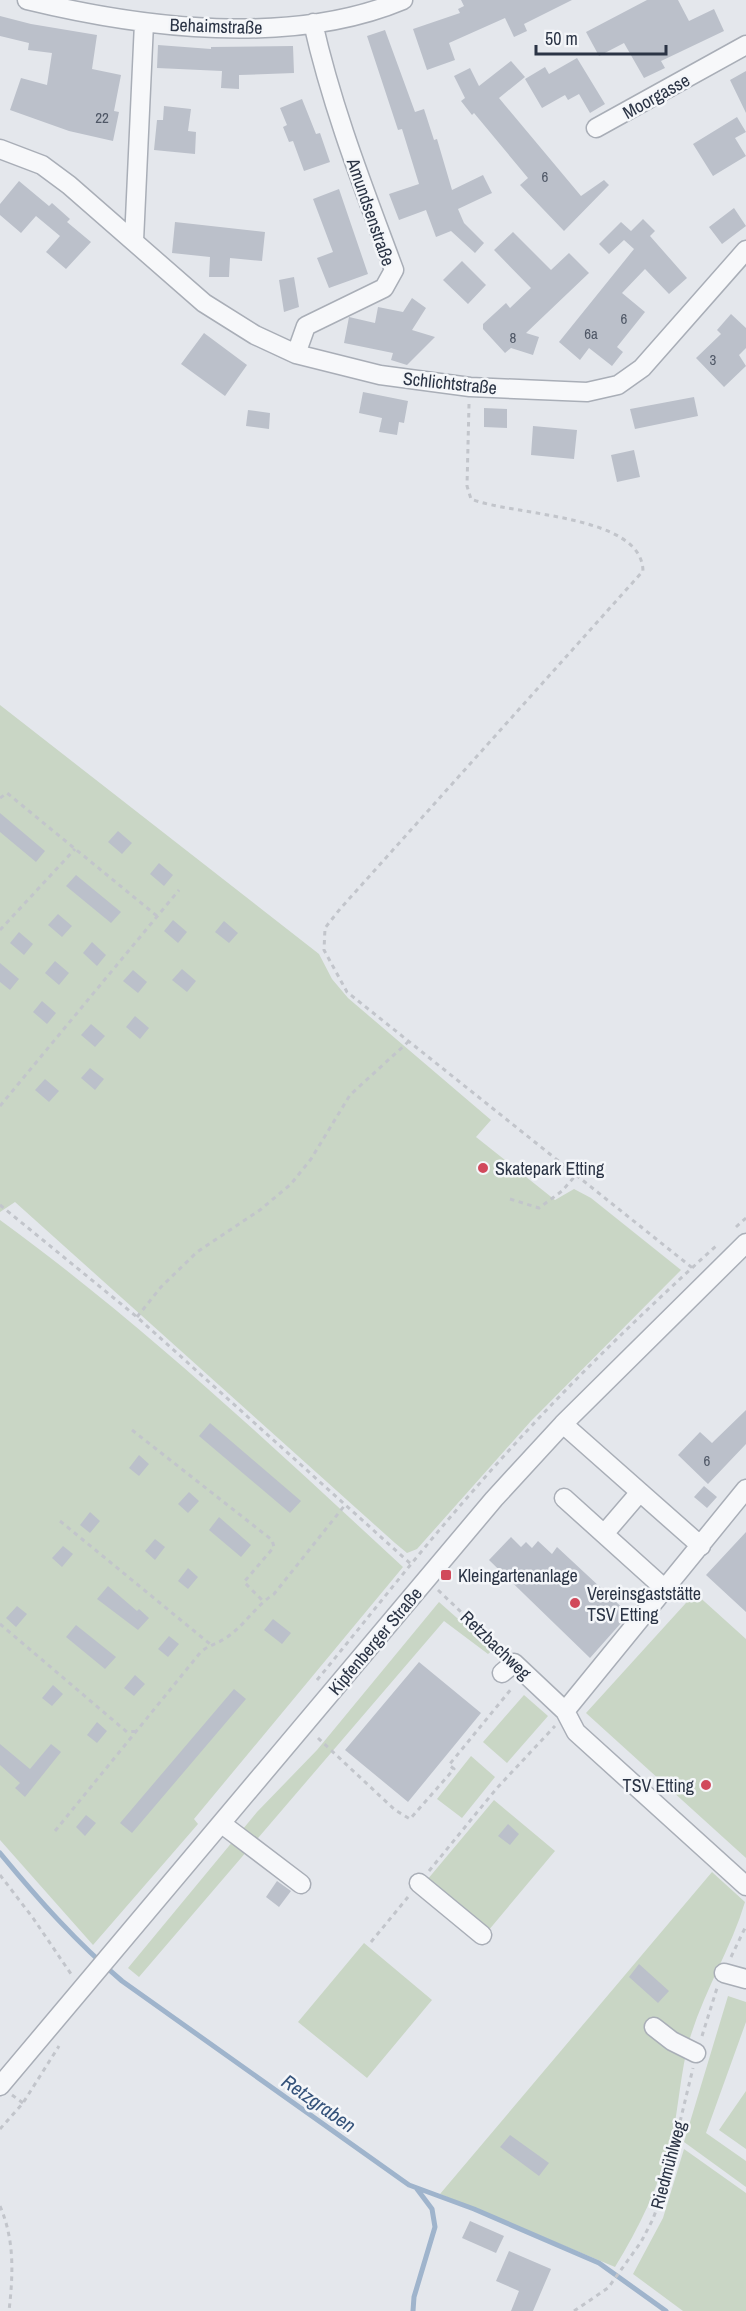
<svg xmlns="http://www.w3.org/2000/svg" width="746" height="2311" viewBox="0 0 746 2311" font-family="'Archivo Narrow',sans-serif">
	<style>
		.green { fill: #c9d6c5 }
		.lines { fill: none; stroke-linecap: round; stroke-linejoin: round }
		.stream { stroke: #9fb4cc; stroke-width: 5 }
		.building { fill: #bbc0ca }
		.minor-casing { stroke: #a9aeb7; stroke-width: 21 }
		.path { stroke: #c2c5cb; stroke-width: 3; stroke-dasharray: 4.5 4.5; stroke-linecap: butt }
		.minor { stroke: #f7f8fa; stroke-width: 18 }
		.poi-dot { fill: #d1495b; stroke: #f4f6f9; stroke-width: 2 }
		.labels { text-anchor: middle; dominant-baseline: central; stroke-width: 5; stroke-linejoin: round; paint-order: stroke }
		.number-label { font-size: 15px; fill: #4f5766 }
		.street-label { font-size: 18px; fill: #2b3445; stroke: #f4f6f9 }
		.poi-label { font-size: 18px; fill: #2b3445; stroke: #f4f6f9; text-anchor: start }
		.water-label { font-size: 20px; font-style: italic; fill: #34527a; stroke: #f4f6f9 }
	</style>
	<rect width="100%" height="100%" fill="#e4e7ec"/>
	<!-- green -->
	<path class="green" d="M0 705 319 954 332 979 348 998 491 1120 476 1137 555 1200 574 1189 591 1198 681 1270 531 1421 417 1549 407 1553 395 1543 15 1202 0 1212Z
		M0 1220C143 1324 273 1447 403 1567L194 1819 198 1824 93 1945 0 1840Z
		M695 1593 746 1639V1858L586 1713Z
		M439 1602 493 1650 488 1654 444 1621 139 1977 128 1968 257 1812 317 1750Z
		M524 1695 548 1716 507 1763 483 1742Z
		M471 1756 495 1777 462 1818 437 1799Z
		M494 1800 555 1851 488 1931 427 1880Z
		M712 1872 745 1902C731 1949 704 1991 690 2038 680 2072 679 2108 671 2142 659 2186 639 2228 615 2267L440 2194Z
		M364 1943 432 2000 367 2078 298 2022Z
		M728 1996 746 2002V2022L706 2133 746 2161V2187L684 2142Z
		M746 2091V2149L719 2130Z
		M684 2149 746 2193V2311H683L633 2274 663 2218Z"/>
	<g class="lines">
		<!-- stream -->
		<path class="stream" d="M0 1853C38 1899 76 1942 122 1981L409 2185 474 2209 599 2263 666 2311
			M413 2311 414 2297 435 2227 432 2209 417 2189"/>
	</g>
	<!-- building -->
	<path class="building" d="M461 0H572L524 24 527 31 514 37 505 18 449 43 455 60 427 70 413 29 460 13 458 9 464 6Z
		M647 0H678L689 21 714 9 724 31 661 61 665 68 644 78 624 43 599 56 586 32Z
		M0 16 31 24 97 35 92 69 121 75 114 111 119 112 113 141 69 131 10 110 21 78 47 85 52 53 28 50 29 43 0 36Z
		M385 30 415 112 424 109 434 140 437 139 452 190 483 175 492 193 458 209 464 223 484 243 475 253 451 231 436 237 426 210 399 220 389 194 419 184 402 129 398 130 367 36Z
		M158 45 211 49V47L293 46 294 73 239 75V89L221 88 222 71 157 68Z
		M577 58 605 104 590 113 579 94 568 100 565 95 542 108 525 79 545 67 549 74Z
		M511 61 525 77 499 98 581 196 604 180 609 185 564 231 520 185 528 178 474 113 472 115 461 101 465 98 454 76 470 68 479 86Z
		M746 71V113L730 80Z
		M302 99 316 134 320 133 330 162 304 171 293 141 289 142 283 127 287 125 280 108Z
		M164 106 191 109 188 131 196 132 195 154 154 150 157 120H163Z
		M737 117 746 132 735 138 746 156 713 176 693 144Z
		M19 181 49 206 52 203 70 219 67 222 91 242 66 269 46 252 60 236 36 216 21 233 0 215V204Z
		M339 189 368 274 329 288 317 258 333 252 313 199Z
		M734 208 746 226 722 244 709 227Z
		M643 219 655 231 650 236 687 278 669 294 645 269 622 293 645 312 617 347 623 352 612 366 589 348 580 360 559 342 634 249 624 240 609 254 599 244 621 222 631 231Z
		M175 222 265 232 262 261 230 258 229 277H209L210 257 172 253Z
		M513 232 551 270 569 253 589 273 526 333 539 337 533 355 511 348 505 353 483 329V324L506 303 510 308 531 288 494 250Z
		M462 261 486 285 468 304 443 280Z
		M294 277 299 307 284 312 279 280Z
		M412 298 426 308 412 330 435 337 407 365 391 360 393 353 344 343 349 317 375 323 378 307 403 312Z
		M731 314 746 328V348L739 355 746 366 724 387 696 358 721 334 717 330Z
		M204 333 247 365 225 396 181 364Z
		M363 392 408 401 404 423 399 422 397 435 379 432 382 418 359 413Z
		M694 397 698 416 635 429 630 409Z
		M484 408 507 409V428L484 427Z
		M248 410 270 413 269 429 246 426Z
		M533 426 577 430 574 459 531 455Z
		M634 450 640 477 617 482 611 455Z
		M0 813 45 851 36 862 0 832Z
		M118 831 132 843 122 854 108 842Z
		M159 863 173 875 164 886 150 874Z
		M76 875 121 912 111 923 66 886Z
		M58 914 72 926 62 937 48 925Z
		M173 920 187 932 178 943 164 931Z
		M224 921 238 933 229 943 215 932Z
		M19 932 33 944 24 955 10 943Z
		M92 942 106 955 97 966 83 953Z
		M55 961 69 973 59 985 45 973Z
		M0 963 19 979 10 990 0 982Z
		M182 969 196 981 187 992 172 980Z
		M133 970 147 982 138 993 123 981Z
		M42 1001 56 1013 47 1024 33 1012Z
		M135 1016 149 1028 140 1039 126 1027Z
		M91 1024 105 1036 95 1047 81 1035Z
		M90 1068 104 1079 95 1090 81 1078Z
		M45 1079 59 1091 49 1102 35 1090Z
		M746 1410V1444L708 1484 678 1455 700 1432 712 1443Z
		M210 1423 301 1501 290 1513 199 1436Z
		M139 1455 149 1464 139 1476 129 1468Z
		M704 1486 717 1497 707 1508 694 1497Z
		M189 1492 199 1501 188 1513 178 1504Z
		M90 1512 100 1521 90 1533 80 1525Z
		M219 1517 251 1545 241 1557 209 1530Z
		M746 1532V1612L706 1575Z
		M511 1537 521 1547 526 1542 532 1548 538 1541 552 1554 557 1547 629 1614 590 1658 489 1560Z
		M155 1539 165 1547 155 1560 145 1551Z
		M63 1546 73 1554 62 1567 52 1558Z
		M188 1568 198 1577 188 1589 178 1581Z
		M108 1586 137 1611 139 1609 149 1618 138 1630 97 1599Z
		M17 1606 27 1614 16 1627 6 1618Z
		M273 1619 291 1633 282 1644 264 1630Z
		M76 1625 116 1657 105 1669 66 1637Z
		M169 1636 179 1644 168 1657 158 1649Z
		M419 1662 481 1713 408 1802 345 1750Z
		M135 1675 145 1684 134 1696 124 1688Z
		M53 1685 63 1694 52 1706 42 1698Z
		M234 1689 246 1699 132 1833 120 1823Z
		M97 1722 107 1731 97 1743 87 1735Z
		M0 1744 30 1769 51 1744 61 1752 25 1797 15 1788 20 1783 0 1765Z
		M86 1815 96 1823 85 1836 76 1827Z
		M508 1824 519 1834 510 1845 498 1836Z
		M277 1881 291 1891 279 1907 266 1897Z
		M639 1964 669 1991 658 2003 629 1977Z
		M510 2135 549 2163 539 2176 500 2147Z
		M470 2221 504 2236 496 2253 462 2238Z
		M509 2251 551 2269 533 2311H511L519 2291 496 2281Z"/>
	<g class="lines">
		<!-- minor casing -->
		<g class="minor-casing">
			<path id="minor" d="M27 0C142 28 291 47 403 0
				M596 128 746 45
				M0 149 42 165 69 185 204 303 255 335 296 354 380 375 470 387 587 392 618 385 642 368 746 250
				M134 241 144 23
				M296 354 306 326 384 288 394 270C364 189 332 108 313 23
				M563 1424 701 1546
				M564 1498 665 1589
				M604 1534 640 1492
				M502 1673 514 1663 565 1711 576 1732 746 1886
				M565 1711 746 1489
				M222 1824 301 1884
				M419 1883 482 1935
				M724 1973 746 1979
				M654 2027 672 2041 696 2053
				M0 2086 494 1499 563 1424 746 1243"/>
		</g>
		<!-- path -->
		<path class="path" d="M469 404 467 486 471 499C513 516 642 514 643 571L340 909 325 928 324 950 347 992 695 1270
			M0 798 7 793 157 916
			M0 930 75 849
			M0 1106 179 890
			M510 1199 539 1208 562 1191 575 1176
			M0 1205 137 1317 412 1565
			M736 1227 746 1218
			M137 1317 161 1287 197 1252 260 1210 291 1184 311 1159 350 1095 408 1042
			M132 1430 272 1540 274 1547 244 1582 263 1601
			M60 1521 210 1644
			M438 1590 503 1652
			M0 1624 127 1732 138 1731
			M317 1680C369 1617 419 1552 473 1491 548 1404 631 1323 716 1246
			M318 1738 395 1810 410 1819 454 1769 449 1765 512 1688
			M55 1831 200 1653C208 1645 215 1645 224 1639 243 1628 255 1606 274 1594L345 1505
			M429 1871 497 1788 555 1726
			M0 1875 33 1918 71 1974
			M371 1942 408 1897
			M731 1957 746 1926
			M702 2036 717 1988
			M12 2095 23 2103
			M0 2129 23 2103 59 2046
			M0 2206C15 2241 13 2275 9 2311
			M574 2311 608 2288 641 2242 653 2219 664 2188 693 2068"/>
		<!-- minor -->
		<use href="#minor" class="minor"/>
	</g>
	<!-- markers -->
	<g class="poi-dot">
		<circle cx="483" cy="1168" r="6"/>
		<rect x="440" y="1569" width="12" height="12" rx="3"/>
		<circle cx="575" cy="1603" r="6"/>
		<circle cx="706" cy="1785" r="6"/>
	</g>
	<g class="labels">
		<!-- number labels -->
		<g class="number-label">
			<text x="102" y="117">22</text>
			<text x="545" y="176">6</text>
			<text x="624" y="318">6</text>
			<text x="591" y="333">6a</text>
			<text x="513" y="337">8</text>
			<text x="713" y="359">3</text>
			<text x="707" y="1460">6</text>
		</g>
		<!-- street labels -->
		<g class="street-label">
			<text transform="translate(216 26) rotate(2)">Behaimstraße</text>
			<text transform="translate(656 96) rotate(-29)">Moorgasse</text>
			<text transform="translate(371 212) rotate(71)">Amundsenstraße</text>
			<text transform="translate(450 383) rotate(6)">Schlichtstraße</text>
			<text transform="translate(375 1641) rotate(-50)">Kipfenberger Straße</text>
			<text transform="translate(496 1645) rotate(44)">Retzbachweg</text>
			<text transform="translate(668 2165) rotate(-75)">Riedmühlweg</text>
		</g>
		<!-- poi labels -->
		<g class="poi-label">
			<text x="495" y="1168">Skatepark Etting</text>
			<text x="458" y="1575">Kleingartenanlage</text>
			<text x="587" y="1593">Vereinsgaststätte<tspan x="587" dy="21">TSV Etting</tspan></text>
			<text x="694" y="1785" text-anchor="end">TSV Etting</text>
		</g>
		<!-- water labels -->
		<g class="water-label">
			<text transform="translate(319 2103) rotate(35)">Retzgraben</text>
		</g>
	</g>
	<!-- scale -->
	<path d="M536 45v9h130v-9" fill="none" stroke="#2b3445" stroke-width="3"/>
	<text x="545" y="45" font-size="18" fill="#2b3445" stroke="#f4f6f9" stroke-width="4.5" paint-order="stroke">50 m</text>
</svg>
